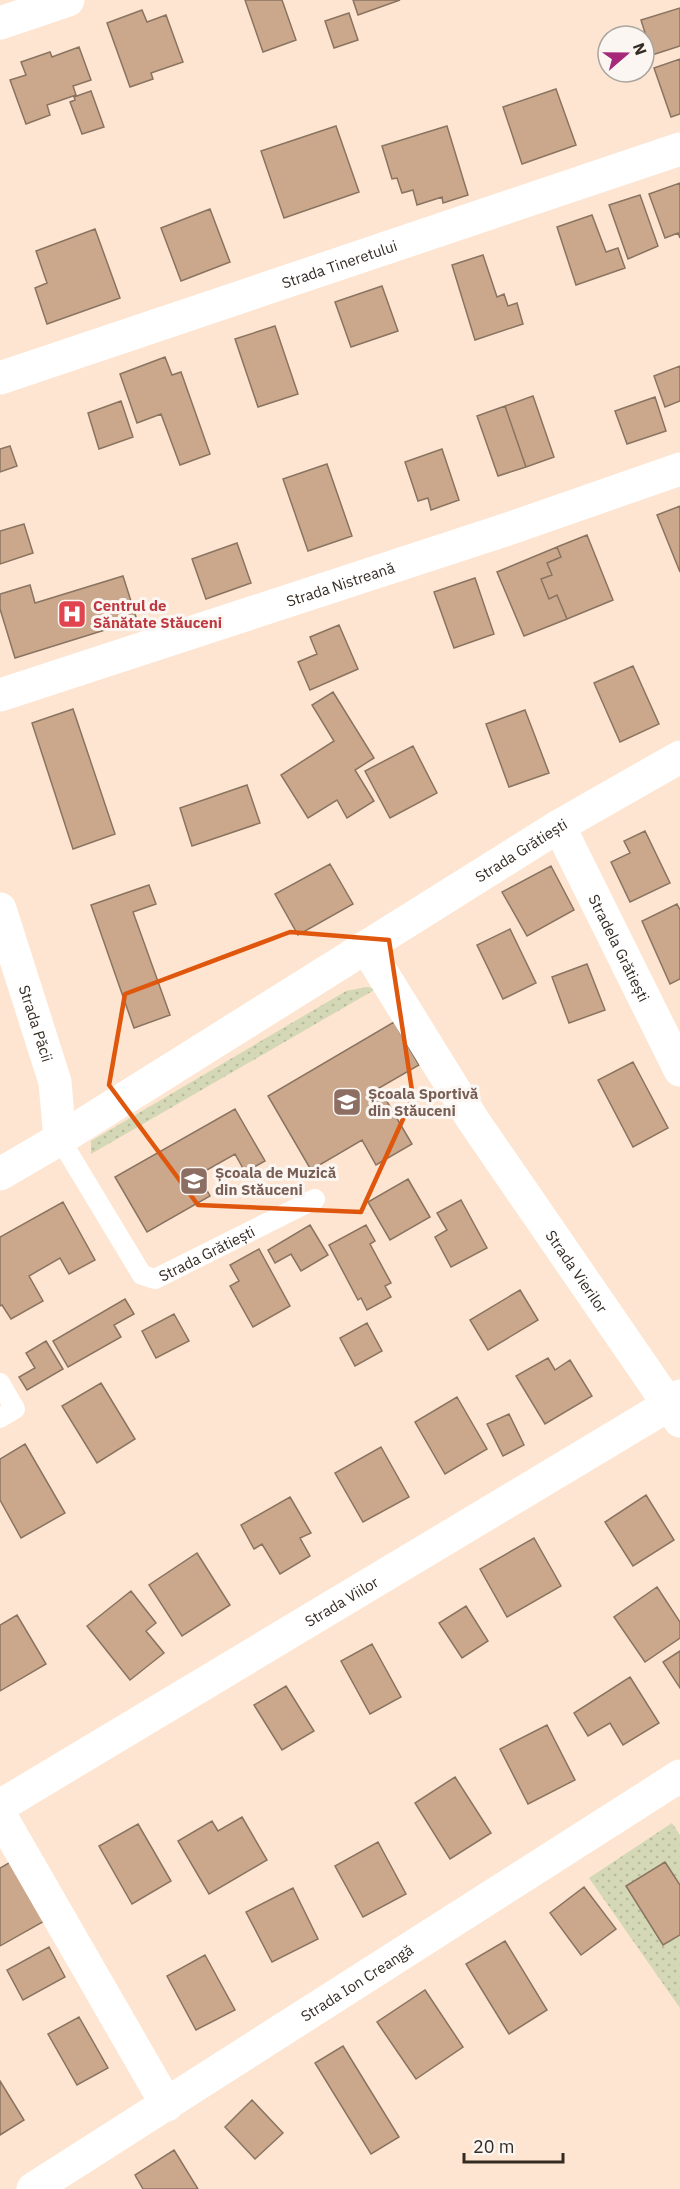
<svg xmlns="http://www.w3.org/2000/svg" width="680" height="2189" viewBox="0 0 680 2189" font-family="'IBM Plex Sans',sans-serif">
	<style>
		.garden { fill: url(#garden-dots) }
		.building { fill: #cba88b; stroke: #897461; stroke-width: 1.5 }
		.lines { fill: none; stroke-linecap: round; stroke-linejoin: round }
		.lane { stroke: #fff; stroke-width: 20 }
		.street { stroke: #fff; stroke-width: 33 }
		.secondary { stroke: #fff; stroke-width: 33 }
		.marked { fill: none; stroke: #df570d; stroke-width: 4.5; stroke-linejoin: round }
		.labels { text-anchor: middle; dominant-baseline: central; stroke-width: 6; stroke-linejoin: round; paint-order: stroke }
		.street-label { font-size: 15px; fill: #342b23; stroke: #fbf6f2 }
		.health-label { font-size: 15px; font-weight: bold; fill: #be3a42; stroke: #fbf6f2; text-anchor: start }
		.education-label { font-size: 15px; font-weight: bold; fill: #785e54; stroke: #fbf6f2; text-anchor: start }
	</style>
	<defs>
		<pattern id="garden-dots" width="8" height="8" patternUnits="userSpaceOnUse" patternTransform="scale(1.5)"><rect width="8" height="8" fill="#d4d8b6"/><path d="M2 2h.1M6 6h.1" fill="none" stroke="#b7ba9c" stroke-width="1.8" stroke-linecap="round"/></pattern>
	</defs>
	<rect width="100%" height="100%" fill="#fee5d1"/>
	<!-- garden -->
	<path class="garden" d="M367 987 376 989 91 1154V1141L346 991Z
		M672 1823 680 1835V2008L589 1878Z"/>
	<!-- building -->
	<path class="building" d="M245 0H282L296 40 263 52Z
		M353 0H400L358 15Z
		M680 8V46L652 55 641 20Z
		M142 10 147 22 166 15 183 62 151 73 153 79 130 87 107 23Z
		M349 13 358 40 334 48 325 21Z
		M79 47 91 80 73 86 76 95 47 105 50 115 26 124 10 80 26 75 21 62 50 52 52 57Z
		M680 59V114L671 117 654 68Z
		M556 89 576 145 522 164 503 107Z
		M91 91 104 127 82 134 70 102 75 100 74 97Z
		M336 126 359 192 284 218 261 151Z
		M447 126 468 195 443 203 442 197 417 205 413 190 402 193 397 178 392 179 382 146Z
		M680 183V238L678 233 665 238 649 194Z
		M640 195 658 246 628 259 609 205Z
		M210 209 230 262 181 281 161 228Z
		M592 215 606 252 618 248 625 268 576 285 557 227Z
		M95 229 120 298 47 324 35 288 47 283 36 251Z
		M483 255 497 297 504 294 508 306 517 303 523 324 475 340 452 265Z
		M382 286 398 331 351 347 335 302Z
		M275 326 298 394 258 407 235 339Z
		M165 357 172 375 181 372 210 454 180 465 161 414 137 423 120 374Z
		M680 366V401L665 407 654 376Z
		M533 396 554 457 526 467 505 406Z
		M655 397 666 431 627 444 615 411Z
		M121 401 133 437 99 449 88 413Z
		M505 406 526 467 498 476 477 416Z
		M10 446 17 466 0 472V449Z
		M442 449 459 500 431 510 428 498 418 501 405 462Z
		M327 464 352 536 308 551 283 479Z
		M680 506V572L657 515Z
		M24 524 33 553 0 564V531Z
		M587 535 613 600 567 619 557 595 549 599 541 579 552 575 547 563 561 557 557 547Z
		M237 543 251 583 206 599 192 559Z
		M557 547 561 557 547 563 552 575 541 579 549 599 557 595 567 619 524 636 497 572Z
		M123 576 137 620 15 658 0 609V594L30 585 35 603Z
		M475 578 494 634 454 648 434 592Z
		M339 625 358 669 310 690 298 662 317 654 310 637Z
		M633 666 659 724 620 742 594 683Z
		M333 692 374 758 355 770 374 801 347 818 337 800 308 818 281 775 334 741 312 705Z
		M73 709 115 834 73 849 32 723Z
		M525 710 549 773 509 787 486 724Z
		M413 746 437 793 390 818 365 771Z
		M247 785 260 823 192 846 180 808Z
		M645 831 670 883 630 902 611 862 630 853 624 841Z
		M330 864 353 904 298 935 275 894Z
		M551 866 574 910 527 936 502 892Z
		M149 885 156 904 133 912 170 1015 134 1028 91 905Z
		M677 904 680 910V979L670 984 642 921Z
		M510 929 536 983 503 999 477 945Z
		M587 964 605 1010 569 1023 552 977Z
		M394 1022 419 1065 379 1088 412 1144 376 1165 362 1140 311 1170 268 1096Z
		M633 1062 668 1128 633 1147 598 1080Z
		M235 1109 265 1161 245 1172 235 1154 198 1175 210 1196 147 1232 115 1177Z
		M408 1179 430 1217 390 1240 368 1202Z
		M461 1200 487 1248 451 1267 435 1237 447 1230 437 1213Z
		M63 1202 95 1260 69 1274 60 1258 29 1276 43 1301 11 1319 2 1305 0 1306V1237Z
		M310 1225 328 1255 301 1271 291 1254 275 1263 268 1250Z
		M366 1225 375 1241 370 1244 391 1283 385 1286 391 1297 367 1310 361 1298 358 1300 329 1245Z
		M259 1249 290 1306 253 1327 230 1286 239 1281 230 1265Z
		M520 1290 538 1320 488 1350 470 1320Z
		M125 1299 134 1314 114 1325 121 1337 68 1367 53 1341Z
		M174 1314 189 1341 156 1358 142 1331Z
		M367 1323 382 1351 355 1366 340 1338Z
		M46 1341 63 1369 27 1390 19 1377 35 1368 26 1353Z
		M548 1358 555 1370 570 1360 592 1396 545 1424 516 1376Z
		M101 1383 135 1439 97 1463 62 1406Z
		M457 1397 487 1449 445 1474 415 1422Z
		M509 1414 524 1445 503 1456 487 1424Z
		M25 1444 65 1513 21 1538 0 1500V1459Z
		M381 1447 409 1497 363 1522 335 1473Z
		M646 1495 674 1540 633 1566 605 1522Z
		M290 1497 311 1533 300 1538 310 1556 280 1574 262 1544 254 1549 241 1525Z
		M534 1538 561 1586 507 1617 480 1569Z
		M197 1553 230 1605 182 1636 149 1585Z
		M657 1587 680 1622V1638L645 1662 614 1617Z
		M131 1591 156 1623 146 1631 164 1653 130 1680 87 1626Z
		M466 1606 488 1641 462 1658 439 1623Z
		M17 1615 46 1664 0 1691V1625Z
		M372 1644 401 1697 370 1714 341 1661Z
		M680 1651V1688L663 1662Z
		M630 1677 659 1723 623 1745 610 1723 588 1736 574 1713Z
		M286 1686 314 1731 282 1750 254 1705Z
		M547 1725 575 1780 528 1804 500 1749Z
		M455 1777 491 1833 450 1859 415 1803Z
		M242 1817 267 1860 209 1894 178 1841 212 1821 218 1831Z
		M138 1824 171 1881 132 1904 99 1846Z
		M378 1842 406 1894 363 1917 335 1866Z
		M14 1860 48 1919 0 1946V1868Z
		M665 1862 680 1885V1935L663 1945 626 1886Z
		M584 1887 616 1929 581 1955 550 1913Z
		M293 1888 318 1939 272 1962 246 1912Z
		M505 1941 547 2010 509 2034 466 1964Z
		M49 1947 65 1977 23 2000 7 1970Z
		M205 1955 235 2010 196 2030 167 1976Z
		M425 1990 463 2047 416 2079 377 2022Z
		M79 2017 108 2068 77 2085 48 2034Z
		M343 2046 399 2137 371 2154 315 2063Z
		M0 2081 24 2120 0 2135Z
		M252 2100 283 2133 255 2159 225 2127Z
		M174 2150 198 2189H143L135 2175Z"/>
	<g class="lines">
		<!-- lane -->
		<g class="lane">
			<path id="s1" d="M60 1139 142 1275 155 1279 315 1199"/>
			<path d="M0 1383 15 1409 0 1418"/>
		</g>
		<!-- street -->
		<g class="street">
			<path d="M0 23 68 0"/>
			<path id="s2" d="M0 378 680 149"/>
			<path id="s3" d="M0 695 505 530 680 469"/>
			<path id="s4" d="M559 826 680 1070"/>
			<path id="s5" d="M366 947 473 1120 680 1421"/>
			<path id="s6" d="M60 1139 559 826 680 757"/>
			<path id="s7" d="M0 1806 670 1404 680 1396"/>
			<path d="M0 1815 167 2105"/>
		</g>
		<!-- secondary -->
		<g class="secondary">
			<path id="s8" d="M0 909 55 1082 60 1139 0 1174"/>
			<path id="s9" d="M33 2189 680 1776"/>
		</g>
	</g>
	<!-- marked area -->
	<path class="marked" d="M290 932 389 940 413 1097 361 1212 198 1205 109 1085 125 994Z"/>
	<!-- icons -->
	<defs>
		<g id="hospital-square" transform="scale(1.5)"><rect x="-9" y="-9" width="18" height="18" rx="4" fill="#e0444e" stroke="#fbf6f2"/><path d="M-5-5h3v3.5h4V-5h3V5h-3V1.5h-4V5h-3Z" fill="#fff"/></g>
		<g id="school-square" transform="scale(1.5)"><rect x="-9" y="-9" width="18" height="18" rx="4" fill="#8d6e63" stroke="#fbf6f2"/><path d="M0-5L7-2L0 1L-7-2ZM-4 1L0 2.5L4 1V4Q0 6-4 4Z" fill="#fff"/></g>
	</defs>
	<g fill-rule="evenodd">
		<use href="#hospital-square" x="72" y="614"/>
		<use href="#school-square" x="347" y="1102"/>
		<use href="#school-square" x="194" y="1181"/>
	</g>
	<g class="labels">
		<!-- street labels -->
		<g class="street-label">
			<text stroke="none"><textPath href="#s2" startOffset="358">Strada Tineretului</textPath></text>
			<text stroke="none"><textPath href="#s3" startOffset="358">Strada Nistreană</textPath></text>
			<text stroke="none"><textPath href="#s6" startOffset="544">Strada Grătiești</textPath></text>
			<text stroke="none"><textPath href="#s4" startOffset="136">Stradela Grătiești</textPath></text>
			<text stroke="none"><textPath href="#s8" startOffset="120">Strada Păcii</textPath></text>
			<text stroke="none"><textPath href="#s1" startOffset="230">Strada Grătiești</textPath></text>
			<text stroke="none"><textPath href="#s5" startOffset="387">Strada Vierilor</textPath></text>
			<text stroke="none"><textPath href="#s7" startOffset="398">Strada Viilor</textPath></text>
			<text stroke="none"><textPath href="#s9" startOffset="384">Strada Ion Creangă</textPath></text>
		</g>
		<!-- health labels -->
		<g class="health-label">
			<text x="93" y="605">Centrul de<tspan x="93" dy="17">Sănătate Stăuceni</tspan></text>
		</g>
		<!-- education labels -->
		<g class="education-label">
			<text x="368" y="1093">Școala Sportivă<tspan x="368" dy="17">din Stăuceni</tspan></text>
			<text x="215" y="1172">Școala de Muzică<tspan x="215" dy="17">din Stăuceni</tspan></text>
		</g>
	</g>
	<!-- north arrow -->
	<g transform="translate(626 54) rotate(70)"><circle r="28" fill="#fbf6f2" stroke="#aba59f" stroke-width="1.5"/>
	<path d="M0-4.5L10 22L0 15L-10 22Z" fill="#a62879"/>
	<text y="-9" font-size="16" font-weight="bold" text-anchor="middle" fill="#342b23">N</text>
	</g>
	<!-- scale -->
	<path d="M464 2153v9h99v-9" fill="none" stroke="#342b23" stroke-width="3"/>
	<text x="473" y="2153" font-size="18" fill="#342b23" stroke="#fbf6f2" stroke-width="4.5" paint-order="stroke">20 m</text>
</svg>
